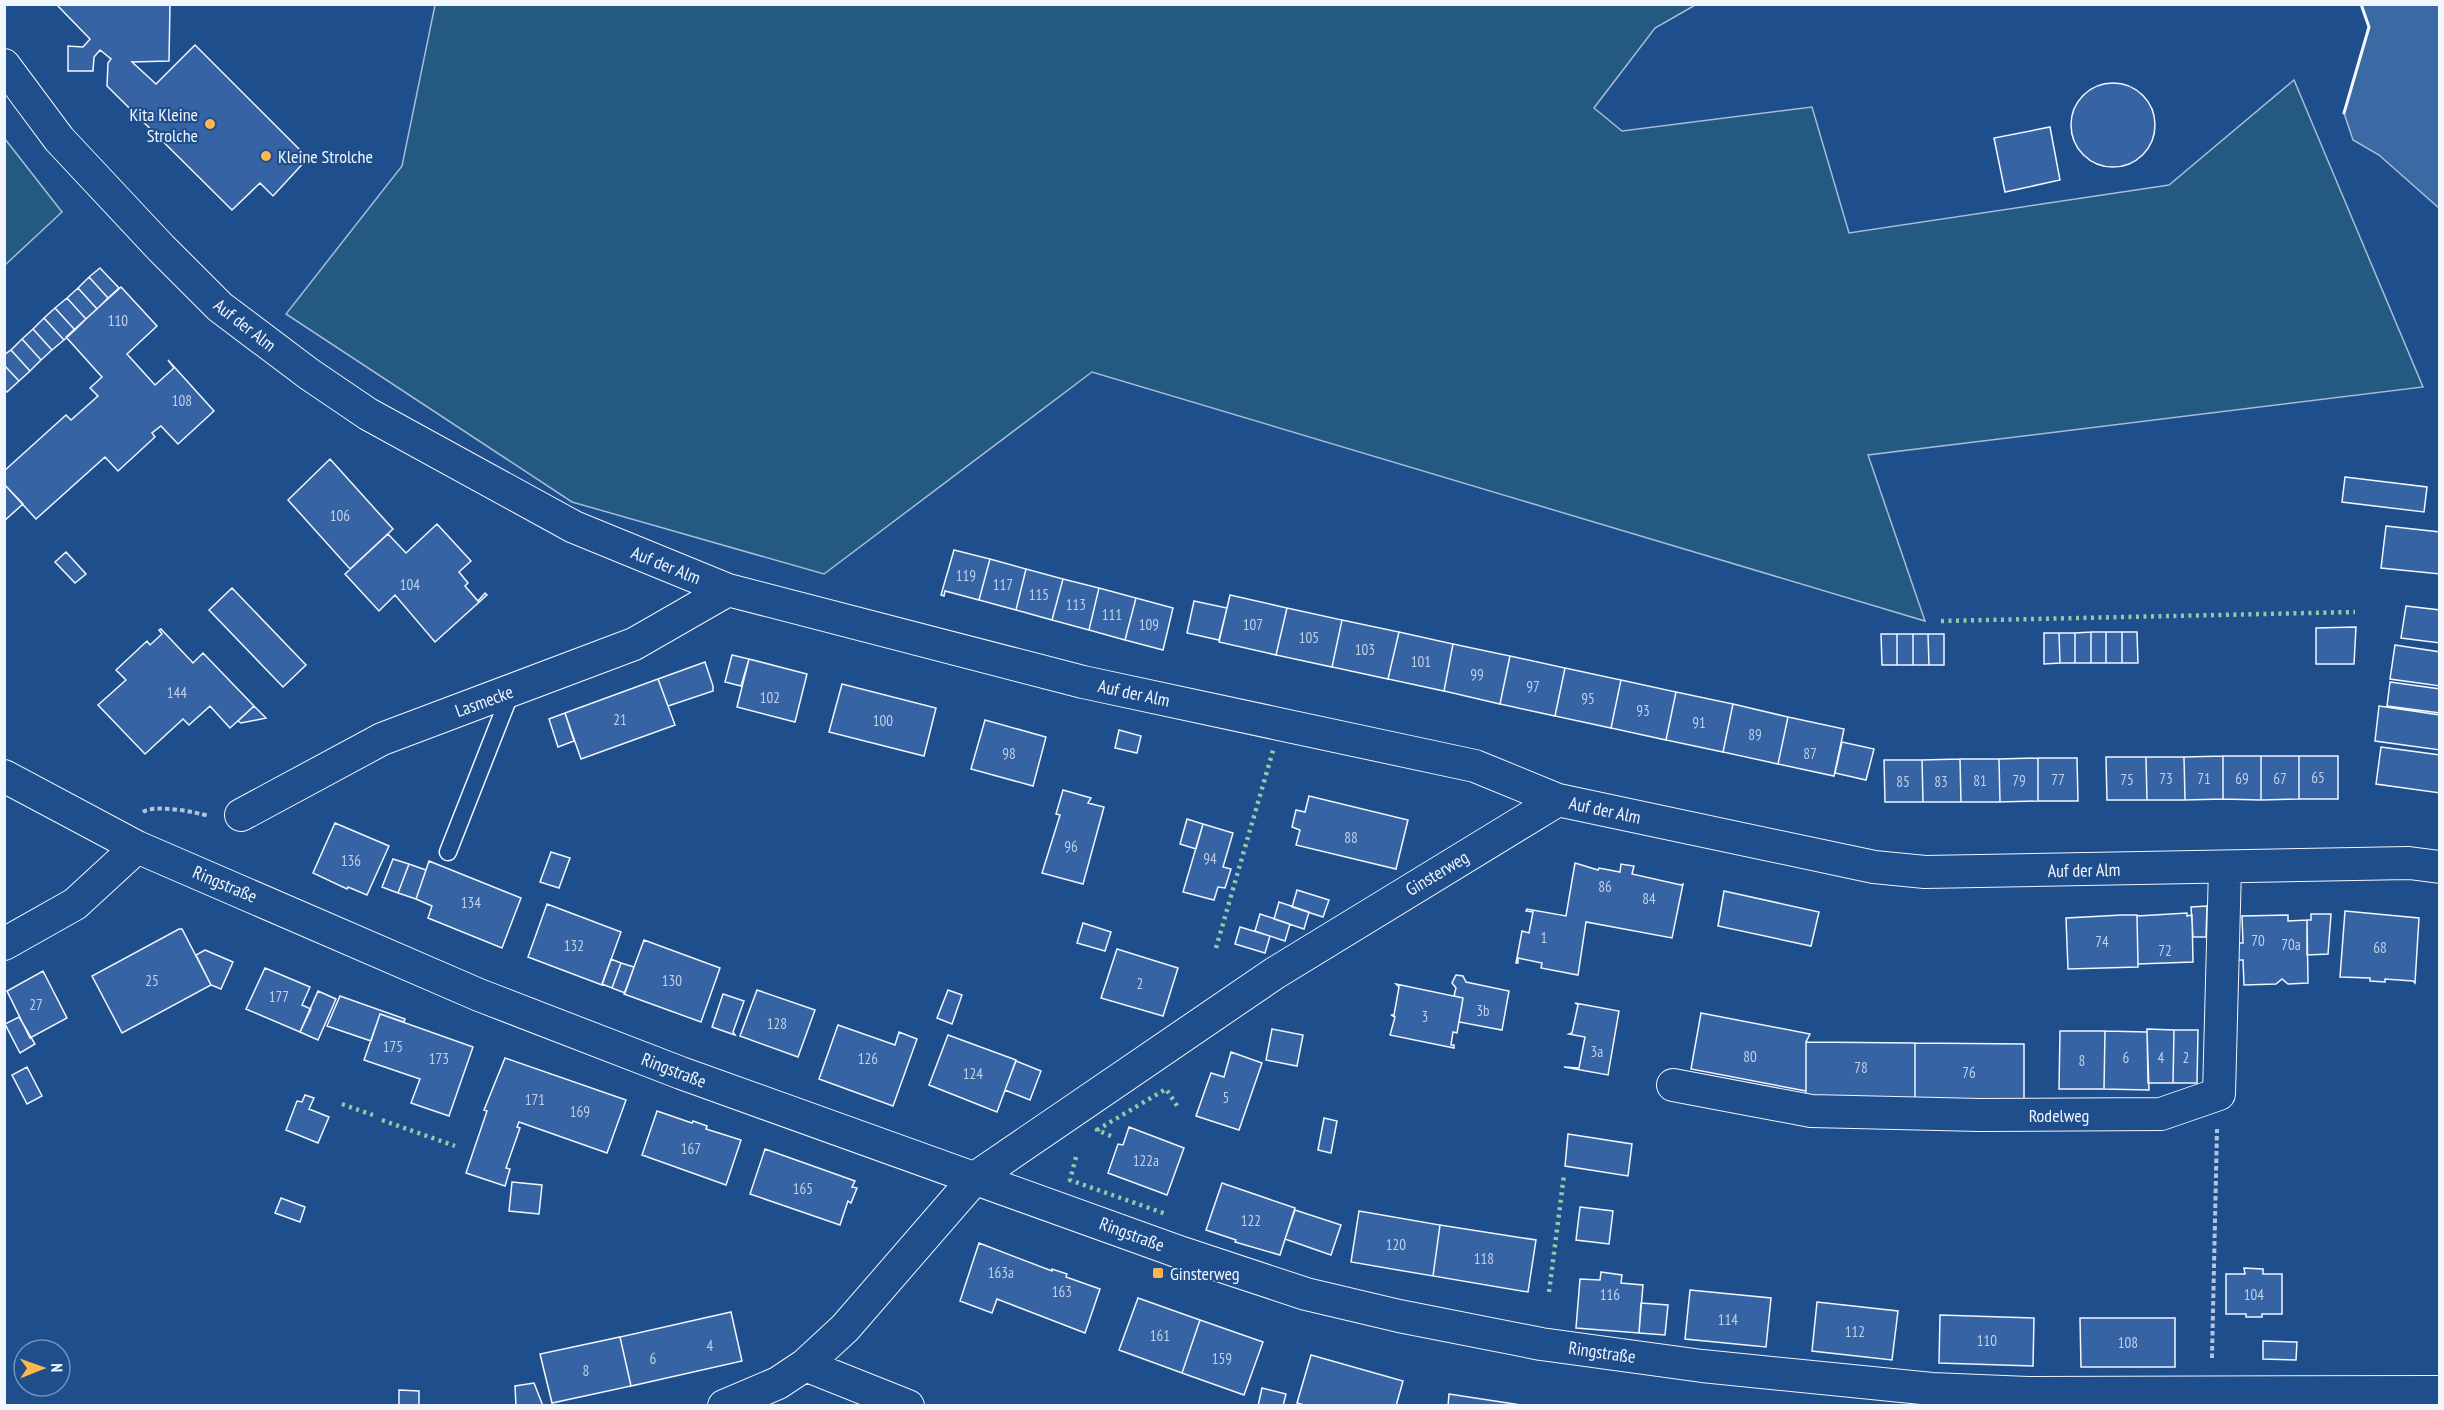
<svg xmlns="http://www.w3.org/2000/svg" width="2444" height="1410" viewBox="0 0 2444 1410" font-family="'PT Sans Narrow',sans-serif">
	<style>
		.green { fill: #245a82; stroke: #a8bbd7; stroke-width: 1.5 }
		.water { fill: #3b69a3; stroke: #a8bbd7; stroke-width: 1.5 }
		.building { fill: #3563a3; stroke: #f2f6ff; stroke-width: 1.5 }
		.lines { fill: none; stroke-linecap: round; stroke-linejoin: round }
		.lane-casing { stroke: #f2f6ff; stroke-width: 19 }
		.street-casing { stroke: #f2f6ff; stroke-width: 34 }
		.path { stroke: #b3c4dc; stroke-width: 4; stroke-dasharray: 4.5 3; stroke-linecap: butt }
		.lane { stroke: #1f4e8c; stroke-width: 16 }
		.street { stroke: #1f4e8c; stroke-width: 32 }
		.hedge { stroke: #97c8a6; stroke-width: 4.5; stroke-dasharray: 3 4.5; stroke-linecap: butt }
		.wall { stroke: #f2f6ff; stroke-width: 3 }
		.poi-dot { fill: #ffb74d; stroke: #1f4e8c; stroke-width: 2 }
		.labels { text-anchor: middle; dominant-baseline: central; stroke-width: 4.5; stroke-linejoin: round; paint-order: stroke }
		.number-label { font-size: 15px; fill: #c3d1e8 }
		.poi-label { font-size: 18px; fill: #f2f6ff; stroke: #1f4e8c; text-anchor: start }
		.street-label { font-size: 18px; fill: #f2f6ff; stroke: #1f4e8c }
	</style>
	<rect width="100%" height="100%" fill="#1f4e8c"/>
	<!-- green -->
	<path class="green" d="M1697 4 1655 28 1594 108 1622 131 1812 107 1849 233 2169 185 2294 80 2423 387 1868 455 1925 621 1092 372 824 574 572 502 286 314 402 166 435 5Z
		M5 139 62 212 5 265Z"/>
	<!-- water -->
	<path class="water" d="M2361 5H2439V208L2379 155 2353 140 2344 113 2369 27Z"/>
	<!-- building -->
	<path class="building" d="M56 4H170L169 61 132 62 156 84 195 45 308 158 273 196 260 183 232 210 107 86 108 63 111 59 100 50 94 57 93 71H68V46L83 47 90 39Z
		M2071 125a42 42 0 1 1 84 0a42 42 0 1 1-84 0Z
		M2050 127 2060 180 2005 192 1994 138Z
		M100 268 119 288 108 298 89 277Z
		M89 277 108 298 97 309 78 288Z
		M121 287 157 326 127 354 155 385 174 368 168 360 214 411 178 444 161 426 152 433 155 437 118 471 105 457 36 519 4 484V471L66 415 71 420 98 396 90 388 102 377 66 337Z
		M78 288 97 309 86 319 67 298Z
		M67 298 86 319 75 330 55 308Z
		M55 308 75 330 64 340 44 318Z
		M44 318 64 340 52 350 33 329Z
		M33 329 52 350 41 360 22 339Z
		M22 339 41 360 30 371 11 350Z
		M11 350 30 371 19 381 4 365V355Z
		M4 365 19 381 7 392 4 389Z
		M330 459 393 529 350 569 288 500Z
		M2345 477 2427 487 2424 512 2342 502Z
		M4 484 23 504 4 521Z
		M437 524 471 561 459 572 468 583 465 586 478 601 485 593 487 595 435 642 395 595 379 611 345 574 388 534 406 553Z
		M2386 526 2440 532V574L2381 568Z
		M954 550 990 559 979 600 945 591 944 596 941 595Z
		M66 552 86 574 75 583 55 562Z
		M990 559 1026 569 1016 610 979 600Z
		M1026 569 1063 579 1052 620 1016 610Z
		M1063 579 1099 588 1089 630 1052 620Z
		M232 588 306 665 283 687 209 610Z
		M1099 588 1136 598 1125 640 1089 630Z
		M1230 595 1287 608 1276 655 1219 642Z
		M1136 598 1173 608 1163 650 1125 640Z
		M1194 601 1227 608 1219 640 1187 633Z
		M2406 606 2440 610V643L2401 638Z
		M1287 608 1342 620 1332 667 1276 655Z
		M1342 620 1399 632 1388 679 1332 667Z
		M2356 627 2354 664H2316V628Z
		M161 629 193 663 203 653 254 706 230 728 210 706 189 725 183 719 145 754 98 705 126 680 116 670 147 641 150 645 162 634 159 630Z
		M1399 632 1453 644 1444 691 1388 679Z
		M2091 632V663H2075V633Z
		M2091 632H2106V663H2091Z
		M2106 632H2122V663H2106Z
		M2122 632H2137L2138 663H2122Z
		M2044 633H2059L2060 663 2044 664Z
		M2059 633H2075V663H2060Z
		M1881 634H1897V665H1882Z
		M1897 634H1913V665H1897Z
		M1913 634H1928L1929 665H1913Z
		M1928 634H1944V665H1929Z
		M1453 644 1510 656 1500 704 1444 691Z
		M2395 645 2440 652V686L2390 679Z
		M732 655 749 659 741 686 725 682Z
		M1510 656 1565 668 1555 716 1500 704Z
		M749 659 807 674 795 722 737 707Z
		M705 662 713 686V691L668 706 658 679Z
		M1565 668 1621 680 1611 728 1555 716Z
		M658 679 675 725 581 759 565 713Z
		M1621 680 1676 692 1666 740 1611 728Z
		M2390 682 2440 689V713L2387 706Z
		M842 684 936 708 924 756 829 732Z
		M1676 692 1733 704 1723 752 1666 740Z
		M1733 704 1788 717 1778 764 1723 752Z
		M254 706 266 718 241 723 238 721Z
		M2379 706 2440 715V750L2375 741Z
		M565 713 574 741 558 747 549 719Z
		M1788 717 1844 729 1834 776 1778 764Z
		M985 720 1046 737 1033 786 971 769Z
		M1119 730 1141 736 1137 753 1115 748Z
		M1842 742 1874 749 1866 780 1835 773Z
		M2381 747 2440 755V793L2376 784Z
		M2223 756V799L2185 800 2184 757Z
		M2223 756H2261V800L2223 799Z
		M2261 756H2299V799L2261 800Z
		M2299 756H2338V799H2299Z
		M2106 757H2146L2147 800H2107Z
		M2146 757H2184L2185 800H2147Z
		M2038 758V801L2000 802 1999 759Z
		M2038 758H2077L2078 801H2038Z
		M1960 759H1999L2000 802H1961Z
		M1960 759 1961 802H1923L1922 760Z
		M1884 760H1922L1923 802H1885Z
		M1063 790 1091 798 1088 803 1104 807 1083 884 1042 873 1060 815 1056 814Z
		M1309 796 1408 820 1396 869 1296 845 1300 830 1292 827 1296 810 1305 812Z
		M1187 819 1203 824 1196 849 1180 844Z
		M335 823 389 846 367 895 348 887 347 889 313 873Z
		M1203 824 1233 833 1223 867 1231 869 1225 888 1218 887 1214 900 1183 892Z
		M551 852 570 858 559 888 540 882Z
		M393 859 409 864 398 893 382 887Z
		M429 861 521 898 502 948 428 918 432 906 416 899Z
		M1575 863 1598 870 1599 868 1620 872 1621 864 1634 866 1632 874 1681 885 1683 884 1672 938 1586 922 1578 975 1541 968 1542 963 1518 958V963H1516L1522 931 1529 933 1533 912 1526 911 1527 909 1566 916Z
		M409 864 426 870 416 899 398 893Z
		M1297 890 1329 900 1323 917 1292 907Z
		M1724 891 1819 912 1811 946 1718 926Z
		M1279 902 1309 912 1304 929 1274 919Z
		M547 904 621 932 602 985 528 957Z
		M2207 906 2206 937H2193L2191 907Z
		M2345 911 2419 918 2415 983 2413 981 2385 979V982L2370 981V978L2340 977Z
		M2187 913V916L2192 915 2193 962 2138 964 2137 916Z
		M1260 914 1290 924 1285 941 1255 931Z
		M2311 914H2331L2328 954 2307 955V920H2311Z
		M2122 915H2137L2138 967 2068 969 2066 918Z
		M2288 915V921L2307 920 2308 983 2288 984 2282 979 2276 984 2244 985 2243 960H2231L2230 943H2243L2242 916Z
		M1083 923 1111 932 1105 951 1077 943Z
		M1240 927 1270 936 1265 953 1235 944Z
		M179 929H182L211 985 122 1033 92 976Z
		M644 940 720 968 701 1022 624 994Z
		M1117 949 1178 968 1163 1016 1101 998Z
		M205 950 233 962 221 989 211 985 196 955Z
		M611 959 621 963 612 988 602 984Z
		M621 963 634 967 625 993 612 988Z
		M265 968 310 987 302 1005 311 1009 300 1032 246 1009Z
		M43 971 67 1018 30 1038 7 991Z
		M1456 975 1463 976 1466 982 1509 991 1502 1030 1459 1022 1463 998 1454 996 1456 988 1452 983Z
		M1396 984 1463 998 1457 1033 1453 1032 1451 1045H1454V1048L1390 1035 1395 1017 1391 1015H1394L1399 987Z
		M757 990 815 1010 798 1057 740 1036Z
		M948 990 962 995 952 1024 937 1018Z
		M318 991 336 999 318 1040 300 1032Z
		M723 994 744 1001 733 1032 735 1035 712 1027Z
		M340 996 405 1019 404 1022 380 1014 371 1041 327 1026Z
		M1575 1003 1619 1011 1608 1075 1564 1067 1579 1068 1585 1037 1569 1034 1572 1033 1578 1005Z
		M1701 1013 1810 1034 1806 1042V1091L1691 1069Z
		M380 1014 473 1047 449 1116 411 1103 420 1079 364 1060Z
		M19 1017 35 1044 20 1053 5 1024Z
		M838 1025 895 1045 899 1032 917 1039 893 1106 819 1079Z
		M1272 1029 1303 1035 1297 1066 1266 1060Z
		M2147 1029 2174 1030 2173 1083H2148Z
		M2174 1030H2198L2197 1083H2173Z
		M2060 1031H2105L2104 1089H2059Z
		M2105 1031 2147 1032 2149 1090 2104 1089Z
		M948 1035 1016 1060 997 1112 929 1085Z
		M1806 1042 1915 1043V1100H1806Z
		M1915 1043 2024 1044V1101L1915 1100Z
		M1231 1052 1262 1063 1239 1130 1196 1116 1211 1073 1224 1077Z
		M505 1058 626 1100 607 1153 519 1122 517 1127 520 1128 506 1168 510 1169 505 1186 466 1173 487 1111 484 1110Z
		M1016 1061 1041 1071 1030 1100 1005 1090Z
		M27 1067 42 1096 27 1104 12 1075Z
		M305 1095 314 1098 309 1109 329 1117 318 1143 286 1130 297 1101 302 1102Z
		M657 1111 692 1123 693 1121 707 1126 706 1129 741 1140 726 1185 642 1155Z
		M1324 1118 1337 1121 1331 1153 1318 1150Z
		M1129 1127 1184 1148 1167 1195 1108 1173 1118 1144 1123 1145Z
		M1568 1134 1632 1144 1628 1176 1565 1166Z
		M765 1149 855 1181 852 1187 857 1188 851 1203 848 1201 840 1225 750 1194Z
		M512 1182 542 1185 539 1214 509 1211Z
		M1222 1183 1295 1208 1280 1255 1235 1242 1236 1240 1206 1230Z
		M281 1198 305 1207 300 1222 275 1213Z
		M1580 1207 1613 1211 1609 1244 1576 1240Z
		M1295 1210 1341 1225 1331 1255 1285 1239Z
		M1359 1211 1440 1225 1433 1276 1351 1262Z
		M1440 1225 1536 1240 1528 1292 1433 1276Z
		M979 1243 1052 1271V1269L1067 1274 1066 1277 1100 1289 1085 1333 997 1299 992 1313 960 1301Z
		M2244 1268 2263 1269V1274H2282V1314H2262V1317H2246V1314H2226V1274H2245Z
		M1601 1272 1622 1275 1621 1283 1643 1285 1639 1333 1576 1328 1580 1279 1600 1280Z
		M1690 1290 1771 1298 1766 1347 1685 1339Z
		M1138 1298 1200 1320 1182 1373 1119 1350Z
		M1817 1302 1898 1311 1892 1360 1812 1351Z
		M1641 1303 1668 1305 1665 1335 1639 1333Z
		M731 1312 742 1361 631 1386 620 1337Z
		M1940 1315 2034 1318 2033 1366 1939 1363Z
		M2080 1318H2175V1367H2081Z
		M1200 1320 1263 1342 1244 1395 1182 1373Z
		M620 1337 631 1386 552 1403 540 1354Z
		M2263 1341 2297 1342 2296 1360 2263 1359Z
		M1311 1355 1403 1381 1396 1406H1308L1297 1403Z
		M534 1383 543 1406H516L515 1386Z
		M1262 1388 1286 1394 1283 1406H1258Z
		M399 1390 419 1391V1406H399Z
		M1449 1394 1527 1406H1448Z"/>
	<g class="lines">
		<!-- lane casing -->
		<g class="lane-casing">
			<path id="lane" d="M448 852 511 692"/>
		</g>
		<!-- street casing -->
		<g class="street-casing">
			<path id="street" d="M4 65 59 139 161 248 220 307 309 374 368 414 574 527 728 590 1083 682 1475 766 1558 800 1874 867 1925 872 2409 863 2440 867
				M4 776 137 847 479 995 681 1073 1182 1253 1306 1294 1399 1316 1541 1344 1702 1366 1932 1389 2028 1393 2440 1392
				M241 815 382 739 634 644 728 590
				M4 944 75 904 137 847
				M1673 1085 1811 1111 1980 1115 2161 1114 2219 1094 2225 868
				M805 1365 908 1406
				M724 1406 778 1383 805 1365 845 1328 975 1178 1275 973 1558 800"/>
		</g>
		<!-- path -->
		<path class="path" d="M143 812C155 804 195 812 209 816
			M2212 1358 2217 1129"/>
		<!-- lane -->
		<use href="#lane" class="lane"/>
		<!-- street -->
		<use href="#street" class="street"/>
		<!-- hedge -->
		<path class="hedge" d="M1941 621 2355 612
			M1216 948 1274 747
			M342 1104 373 1115
			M382 1120 455 1146
			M1111 1136 1097 1130 1166 1089 1178 1107
			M1076 1157 1070 1180 1166 1214
			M1549 1292 1564 1175"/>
		<!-- wall -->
		<path class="wall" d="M2344 113 2369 27 2361 4"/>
	</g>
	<!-- markers -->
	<g class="poi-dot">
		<circle cx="210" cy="124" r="6"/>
		<circle cx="266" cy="156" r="6"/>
		<rect x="1152" y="1267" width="12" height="12" rx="3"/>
	</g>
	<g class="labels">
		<!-- number labels -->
		<g class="number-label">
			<text x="118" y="320">110</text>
			<text x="182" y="400">108</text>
			<text x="340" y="515">106</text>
			<text x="966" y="575">119</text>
			<text x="410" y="584">104</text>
			<text x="1003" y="584">117</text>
			<text x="1039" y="594">115</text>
			<text x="1076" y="604">113</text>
			<text x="1112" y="614">111</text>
			<text x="1149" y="624">109</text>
			<text x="1253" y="624">107</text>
			<text x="1309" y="637">105</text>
			<text x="1365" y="649">103</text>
			<text x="1421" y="661">101</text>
			<text x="1477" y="674">99</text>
			<text x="1533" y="686">97</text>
			<text x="177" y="692">144</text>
			<text x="770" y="697">102</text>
			<text x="1588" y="698">95</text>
			<text x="1643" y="710">93</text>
			<text x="620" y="719">21</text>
			<text x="883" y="720">100</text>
			<text x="1699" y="722">91</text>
			<text x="1755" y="734">89</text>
			<text x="1009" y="753">98</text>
			<text x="1810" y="753">87</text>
			<text x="2318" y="777">65</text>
			<text x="2166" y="778">73</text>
			<text x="2204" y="778">71</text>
			<text x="2242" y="778">69</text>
			<text x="2280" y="778">67</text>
			<text x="2058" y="779">77</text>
			<text x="2127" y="779">75</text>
			<text x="1980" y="780">81</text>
			<text x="2019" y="780">79</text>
			<text x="1903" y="781">85</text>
			<text x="1941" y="781">83</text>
			<text x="1351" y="837">88</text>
			<text x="1071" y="846">96</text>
			<text x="1210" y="858">94</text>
			<text x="351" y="860">136</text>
			<text x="1605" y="886">86</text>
			<text x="1649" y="898">84</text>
			<text x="471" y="902">134</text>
			<text x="1544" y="937">1</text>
			<text x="2258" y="940">70</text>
			<text x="2102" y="941">74</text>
			<text x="2291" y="944">70a</text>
			<text x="574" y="945">132</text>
			<text x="2380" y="947">68</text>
			<text x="2165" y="950">72</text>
			<text x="152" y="980">25</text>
			<text x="672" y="980">130</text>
			<text x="1140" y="983">2</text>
			<text x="279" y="996">177</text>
			<text x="36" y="1004">27</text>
			<text x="1483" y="1010">3b</text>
			<text x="1425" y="1016">3</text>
			<text x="777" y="1023">128</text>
			<text x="393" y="1046">175</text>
			<text x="1597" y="1051">3a</text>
			<text x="1750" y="1056">80</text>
			<text x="2126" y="1057">6</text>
			<text x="2161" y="1057">4</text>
			<text x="2186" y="1057">2</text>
			<text x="439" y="1058">173</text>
			<text x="868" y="1058">126</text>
			<text x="2082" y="1060">8</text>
			<text x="1861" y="1067">78</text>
			<text x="1969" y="1072">76</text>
			<text x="973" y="1073">124</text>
			<text x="1226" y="1097">5</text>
			<text x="535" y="1099">171</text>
			<text x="580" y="1111">169</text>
			<text x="691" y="1148">167</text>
			<text x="1146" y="1160">122a</text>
			<text x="803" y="1188">165</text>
			<text x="1251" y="1220">122</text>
			<text x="1396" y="1244">120</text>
			<text x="1484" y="1258">118</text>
			<text x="1001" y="1272">163a</text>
			<text x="1062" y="1291">163</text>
			<text x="1610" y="1294">116</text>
			<text x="2254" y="1294">104</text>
			<text x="1728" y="1319">114</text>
			<text x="1855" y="1331">112</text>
			<text x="1160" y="1335">161</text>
			<text x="1987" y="1340">110</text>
			<text x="2128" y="1342">108</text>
			<text x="710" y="1345">4</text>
			<text x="653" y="1358">6</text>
			<text x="1222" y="1358">159</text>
			<text x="586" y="1370">8</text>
		</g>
		<!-- poi labels -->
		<g class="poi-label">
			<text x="198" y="114" text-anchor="end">Kita Kleine<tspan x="198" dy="21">Strolche</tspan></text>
			<text x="278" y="156">Kleine Strolche</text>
			<text x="1170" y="1273">Ginsterweg</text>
		</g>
		<!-- street labels -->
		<g class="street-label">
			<text transform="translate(245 325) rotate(38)">Auf der Alm</text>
			<text transform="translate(666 565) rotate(22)">Auf der Alm</text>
			<text transform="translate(1134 693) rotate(12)">Auf der Alm</text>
			<text transform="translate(484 701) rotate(-20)">Lasmecke</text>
			<text transform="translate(1605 810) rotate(12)">Auf der Alm</text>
			<text transform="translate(2084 870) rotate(-1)">Auf der Alm</text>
			<text transform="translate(1437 873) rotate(-31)">Ginsterweg</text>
			<text transform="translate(225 884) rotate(23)">Ringstraße</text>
			<text transform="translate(674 1070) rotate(21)">Ringstraße</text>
			<text x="2059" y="1115">Rodelweg</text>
			<text transform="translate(1132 1234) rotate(20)">Ringstraße</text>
			<text transform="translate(1602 1352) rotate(8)">Ringstraße</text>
		</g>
	</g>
	<!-- border -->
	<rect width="2444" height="1410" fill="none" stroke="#f2f6ff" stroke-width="12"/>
	<!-- north arrow -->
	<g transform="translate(42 1368) rotate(89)"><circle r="28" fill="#1f4e8c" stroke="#7391ba" stroke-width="1.5"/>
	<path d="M0-4.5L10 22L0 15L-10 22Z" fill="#ffb74d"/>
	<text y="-9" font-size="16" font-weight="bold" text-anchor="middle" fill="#f2f6ff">N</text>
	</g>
</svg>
